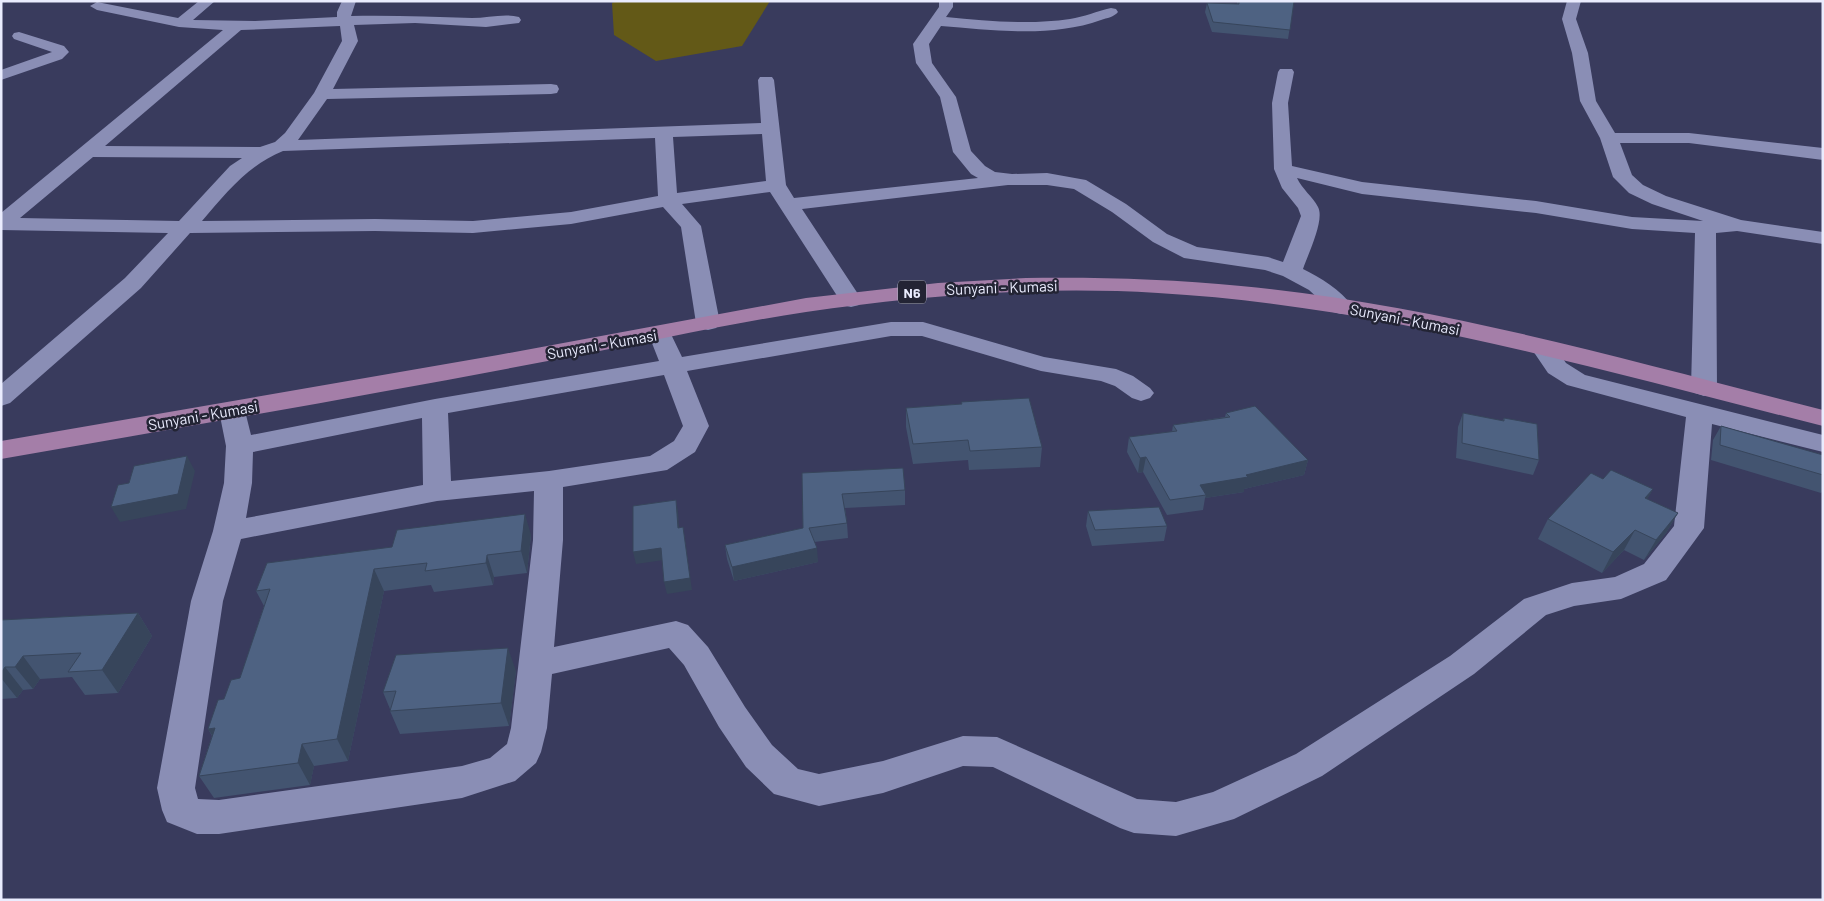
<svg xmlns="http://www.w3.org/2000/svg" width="1824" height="901" viewBox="0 0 1824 901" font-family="Barlow,sans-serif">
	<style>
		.green { fill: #635917 }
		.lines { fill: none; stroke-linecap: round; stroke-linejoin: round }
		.minor { fill: #8a8eb5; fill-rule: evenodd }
		.major { fill: #a47ea8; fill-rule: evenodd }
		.wall { fill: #435470 }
		.shaded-wall { fill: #37455b }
		.building { fill: #4e6282; stroke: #37455b }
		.labels { text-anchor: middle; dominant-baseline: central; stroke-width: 5; stroke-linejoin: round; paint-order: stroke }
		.shield { fill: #232434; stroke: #aeb0c1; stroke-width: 1 }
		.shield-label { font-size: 14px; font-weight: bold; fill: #eaecfe }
		.street-label { font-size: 15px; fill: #eaecfe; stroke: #232434 }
	</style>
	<rect width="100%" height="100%" fill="#393b5d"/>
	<!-- green -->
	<path class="green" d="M617 1H770L742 46 656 61 614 35 612 3Z"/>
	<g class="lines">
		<!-- minor -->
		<path class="minor" d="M199 1H215L193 20 255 21 337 17V12L342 1H356L351 16C392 15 432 17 472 18 487 18 505 13 519 17L521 20 519 23 486 27 415 23 354 25 358 41 333 89 551 84 557 85 559 89 557 93 551 94 327 99 298 140 761 123 758 80 760 77H772L774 80 786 185 794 198 978 178 971 174 953 152 940 97 916 63 913 44 939 7V1H953V7L946 17C987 21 1029 25 1070 19 1084 17 1097 11 1111 8L1116 9 1118 12C1114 17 1107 18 1101 20 1051 38 993 30 941 26L929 44 932 63 956 97 971 151 985 166 995 172 1012 174 1047 173 1086 180 1126 204 1167 234 1197 247 1268 257 1283 262 1301 216 1298 208 1282 188 1274 169 1272 103 1278 72 1280 69H1292L1294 72 1288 103 1292 166 1362 182 1536 201 1632 217 1703 221 1652 204 1629 193 1613 177 1600 138 1580 101 1572 53 1562 19 1567 1H1581L1576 19 1588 53 1596 101 1615 133H1689L1823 148V160L1689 143H1620L1632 175 1643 185 1666 196 1741 220 1823 232V244L1737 231 1716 233 1717 388 1713 393 1704 396 1695 393 1691 388 1695 233 1632 229 1536 213 1362 194 1297 178C1302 189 1313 197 1318 207 1325 220 1308 254 1303 269 1321 278 1340 289 1353 307L1349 312 1341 314 1333 312 1309 290 1283 276 1265 270 1184 258 1153 242 1112 212 1074 189 1047 185H1008L802 209 862 300 859 305 851 307 843 305 770 192 682 204 701 226 720 323 716 328 708 330 700 328 696 323 681 227 663 207 571 224 473 233 375 231 190 233 141 288 10 403 1 406V384L125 278 168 233 1 230V213L223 30 179 27 97 10 90 6 97 2 178 18ZM340 26 342 41 314 93 285 133 275 142 260 147 105 146 241 30ZM762 134 766 181 677 193 673 137ZM655 138 658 196 571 212 473 221 375 219 202 221C226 193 248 165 283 151ZM93 157 242 158 230 166 179 221 20 218Z
			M19 32 64 46 69 52 62 59 1 80V70L52 52 14 39 12 36 14 33Z
			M891 322H923L1044 357 1116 369 1133 376 1150 388 1154 393 1150 398 1141 401 1132 398 1115 386 1101 381 1041 371 922 336H891L687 371 709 426 695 452 667 470 563 487V540L554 647 676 621 688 625 708 647 745 707 772 745 798 769 819 774 883 761 963 736 997 737 1137 799 1176 802 1213 792 1296 754 1450 656 1524 599 1572 583 1615 577 1644 564 1674 526 1686 417 1567 385 1548 373 1531 348 1534 343 1543 341 1552 343 1566 363 1585 375 1823 435V452L1712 424 1704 528 1666 580 1621 599 1574 606 1546 615 1474 674 1322 776 1234 819 1176 836 1134 833 1120 828 993 767 963 766 883 793 819 806 774 794 746 767 719 727 684 665 669 648 552 674 547 728 541 752 536 763 515 781 462 798 219 834H197L167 822 162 810 157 788 191 601 213 531 224 483 226 446 219 411 223 405 232 403 241 405 245 411 251 435 435 399 659 361 648 333 652 328 660 326 668 328 682 357ZM664 375 683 426 674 441 650 456 549 471 451 481 448 413ZM422 418 423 485 246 518 252 483 253 452ZM534 491 533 540 511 728 507 744 490 758 462 766 219 800 198 799 195 788 223 601 241 539 437 501Z"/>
		<!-- major -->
		<path class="major" d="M1026 278C1098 277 1170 279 1241 286 1439 305 1631 361 1823 410V426C1603 371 1386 306 1158 293 1041 286 922 295 806 312 726 324 648 342 569 357 380 393 191 426 1 459V441L498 355 806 298 938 283Z"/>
	</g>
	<!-- wall -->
	<path class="wall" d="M1237 1H1294L1288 39 1212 32 1205 12 1207 3 1237 4Z
		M961 402 1042 447 1040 467 969 470 968 460 913 464 906 427V408L961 404Z
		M1226 413 1308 460 1304 475 1244 489V492L1205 498 1203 510 1167 515 1143 472 1138 473 1127 452 1129 437 1172 432 1173 425 1225 417Z
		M1463 413 1502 421 1504 418 1539 460 1533 475 1456 458 1458 427Z
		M1721 426 1823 455V491L1821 493 1711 460 1713 440Z
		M802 473 905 490V505L845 508 847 523 848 538 814 542 818 562 734 581 727 559 725 545 803 528Z
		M1603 479 1653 489 1647 499 1678 513 1666 533 1644 560 1624 550 1602 573 1538 539 1548 519Z
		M1088 511 1167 526 1164 541 1092 546 1086 526Z
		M531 535 527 573 494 577 493 585 434 592 431 585 384 591 348 761 314 766 310 785 214 798 199 776 212 736 208 729 224 699 240 678 264 606 256 591Z
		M138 613 152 636 118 693 85 695 72 677 40 679 33 689 23 690 17 698 1 699V620Z
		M516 671 509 726 400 734 390 711V709L383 692Z"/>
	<!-- shaded-wall -->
	<path class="shaded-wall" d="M187 456 195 471 186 509 120 522 111 507Z
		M1146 457 1143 472 1138 473 1140 458Z
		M1308 460 1304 475 1244 489V492L1205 498 1206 495 1200 485Z
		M1653 489 1642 509 1645 498Z
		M676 500 678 511 680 539 678 528Z
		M1678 513 1666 533 1644 560 1656 540Z
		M525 514 531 535 527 573 521 551Z
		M683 527 692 590 667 594 664 582Z
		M1635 530 1624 550 1602 573 1613 552Z
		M661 548 664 560 636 564 633 552Z
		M817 548 818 562 734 581 732 567Z
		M487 555 494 577 493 585 486 563Z
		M374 569 384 591 348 761 337 739Z
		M138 613 152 636 118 693 102 670Z
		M508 648 516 671 509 726 501 703Z
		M23 656 40 679 33 689 15 667Z
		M5 667 23 690 17 698 1 678V673Z
		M215 728 222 751 208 729Z
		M302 744 314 766 310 785 298 763Z"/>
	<!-- building -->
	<path class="building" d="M1239 1H1294L1290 30 1213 22 1207 3 1239 4Z
		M1029 398 1042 447 970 451 968 440 913 444 906 408 962 404 961 402Z
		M1255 406 1308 460 1246 475 1248 477 1200 485 1206 495 1170 500 1146 457 1140 458 1129 437 1177 431 1173 425 1230 417 1226 413Z
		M1463 413 1504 421V418L1537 424 1539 460 1462 443Z
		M1721 426 1823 455V475L1720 445Z
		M187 456 178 494 111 507 118 485 129 483 134 466Z
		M903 468 905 490 842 494 847 523 809 528 817 548 732 567 725 545 803 528 802 473Z
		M1611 470 1653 489 1645 498 1678 513 1656 540 1635 530 1613 552 1548 519 1591 473 1603 479Z
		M676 500 678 528 683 527 690 578 664 582 661 548 633 552V506Z
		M1159 507 1167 526 1095 530 1088 511Z
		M525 514 521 551 487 555 486 563 425 571 427 563 374 569 337 739 302 744 298 763 199 776 215 728 208 729 218 700 224 699 231 680 240 678 270 589 256 591 267 563 392 547 397 530Z
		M138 613 102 670 68 672 81 653 23 656 15 667H5L1 673V620Z
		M508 648 501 703 390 711 396 691 383 692 396 655Z"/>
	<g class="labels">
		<!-- shield labels -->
		<rect class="shield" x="898" y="280.5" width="28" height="23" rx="4"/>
		<g class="shield-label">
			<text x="912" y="292">N6</text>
		</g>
		<!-- street labels -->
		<g class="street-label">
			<text transform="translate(1002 287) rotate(-2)">Sunyani - Kumasi</text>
			<text transform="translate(1405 319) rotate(11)">Sunyani - Kumasi</text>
			<text transform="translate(602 344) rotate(-10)">Sunyani - Kumasi</text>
			<text transform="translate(203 415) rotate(-10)">Sunyani - Kumasi</text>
		</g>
	</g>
	<!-- border -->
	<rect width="1824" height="901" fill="none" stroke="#eaecfe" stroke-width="5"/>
</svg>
